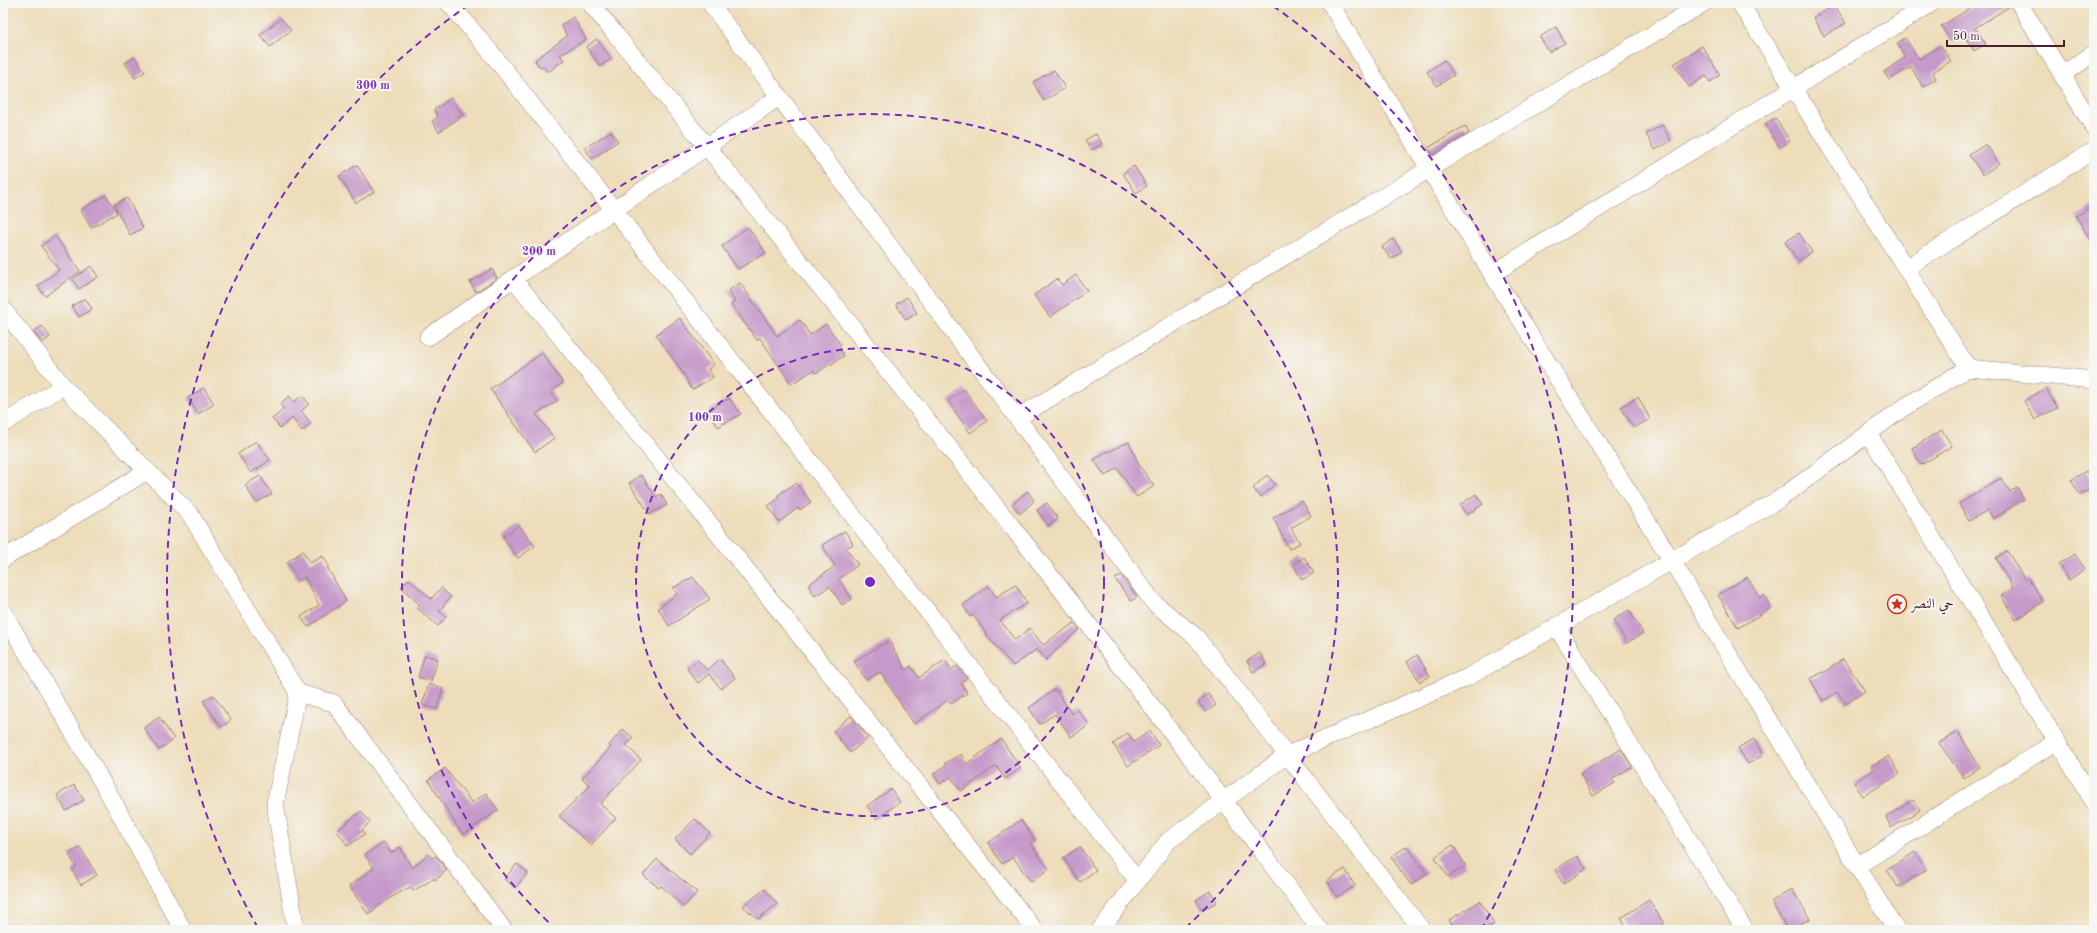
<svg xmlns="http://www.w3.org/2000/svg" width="2097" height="933" viewBox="0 0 2097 933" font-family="'Old Standard TT',Amiri,serif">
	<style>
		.building { fill: #c599c9 }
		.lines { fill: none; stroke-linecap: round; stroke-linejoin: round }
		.street-casing { stroke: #9c7e72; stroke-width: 18 }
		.street { stroke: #fff; stroke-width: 17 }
		.ring { fill: none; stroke: #7b2cbf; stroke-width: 2; stroke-dasharray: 7 5 }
		.labels { text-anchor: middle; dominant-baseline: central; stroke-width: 4; stroke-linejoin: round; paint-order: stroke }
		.poi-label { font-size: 14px; fill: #4a1f2b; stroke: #f6f6f2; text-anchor: start }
		.centre { fill: #7b2cbf; stroke: #f6f6f2; stroke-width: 2 }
		.ring-label { font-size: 12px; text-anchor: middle; font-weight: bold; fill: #7b2cbf; stroke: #f6f6f2; stroke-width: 4; stroke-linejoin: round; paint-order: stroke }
	</style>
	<rect width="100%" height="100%" fill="#f6f6f2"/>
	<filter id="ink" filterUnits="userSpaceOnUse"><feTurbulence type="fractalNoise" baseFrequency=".025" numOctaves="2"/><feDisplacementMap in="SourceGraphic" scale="8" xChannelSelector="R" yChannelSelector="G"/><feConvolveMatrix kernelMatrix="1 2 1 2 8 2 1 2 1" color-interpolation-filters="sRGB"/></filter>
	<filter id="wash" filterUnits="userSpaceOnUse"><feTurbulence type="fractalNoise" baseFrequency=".012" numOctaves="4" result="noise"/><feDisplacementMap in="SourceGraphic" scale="16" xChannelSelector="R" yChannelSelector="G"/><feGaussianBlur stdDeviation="0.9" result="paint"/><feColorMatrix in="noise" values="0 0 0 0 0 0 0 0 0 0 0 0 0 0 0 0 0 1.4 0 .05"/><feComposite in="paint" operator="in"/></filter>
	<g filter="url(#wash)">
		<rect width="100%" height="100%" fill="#edddba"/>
		<g id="blocks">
			<!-- building -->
			<path class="building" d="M1979 3H2009L2010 6 1975 28 1986 44 1974 51 1963 33 1951 41 1941 26Z
				M1834 5 1846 23 1824 36 1813 18Z
				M573 17 586 39 560 55 564 60 548 72 543 66 540 67 535 60 567 36 561 25Z
				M281 18 291 30 270 47 260 35Z
				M1556 27 1565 43 1549 52 1540 37Z
				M1905 38 1919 59 1941 46 1951 61 1933 72 1936 79 1923 87 1911 67 1889 80 1884 72 1905 57 1897 43Z
				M597 39 611 59 600 66 586 47Z
				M1702 46 1720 75 1710 82 1706 76 1689 87 1674 64Z
				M135 57 145 72 135 78 125 63Z
				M1444 60 1454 75 1437 86 1427 72Z
				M1054 70 1065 88 1044 101 1033 82Z
				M451 98 463 115 439 132 432 121 438 117 434 110Z
				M1775 118 1790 141 1780 148 1765 124Z
				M1662 125 1671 141 1655 150 1646 134Z
				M1465 126 1469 133 1433 155 1428 148Z
				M611 131 618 141 592 159 585 148Z
				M1096 134 1102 144 1091 150 1085 140Z
				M1986 144 1999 163 1983 175 1969 155Z
				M357 165 374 192 356 203 339 176Z
				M1134 166 1147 186 1136 193 1123 173Z
				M106 195 117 213 91 228 81 210Z
				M127 198 143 228 130 235 114 205Z
				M2094 205V246L2076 216Z
				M748 227 766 253 738 269 722 246Z
				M1799 233 1812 252 1798 261 1785 242Z
				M55 236 80 271 45 296 38 286 59 270 41 246Z
				M1393 239 1402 252 1391 259 1382 247Z
				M91 266 98 277 79 289 72 279Z
				M492 269 497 278 476 292 470 282Z
				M1076 275 1087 291 1050 317 1034 295 1057 279 1062 285Z
				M740 283 777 336 800 320 810 335 826 324 841 345 839 347 844 356 816 373 814 370 791 384 760 338 757 340 731 304 735 302 728 291Z
				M907 297 917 313 906 320 896 304Z
				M85 298 92 309 79 317 72 306Z
				M680 318 714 365 708 369 713 377 692 390 683 373 656 335Z
				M42 326 50 337 42 343 33 332Z
				M542 353 563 383 551 391 557 401 536 414 554 438 535 452 490 389Z
				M204 388 214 404 198 414 188 398Z
				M2046 388 2057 408 2035 420 2024 401Z
				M964 389 987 421 970 433 948 401Z
				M302 395 309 404 301 411 311 423 302 431 292 418 280 428 272 419 284 409 280 404 289 396 294 402Z
				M1638 397 1650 419 1634 428 1621 407Z
				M729 398 741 414 718 427 708 411Z
				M1942 430 1952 446 1921 465 1912 448Z
				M256 441 270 460 251 473 238 454Z
				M1129 442 1139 465 1154 486 1137 497 1117 468 1105 476 1094 460 1107 451 1108 452Z
				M2086 471 2094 487 2080 495 2071 480Z
				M641 475 656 497 661 494 667 505 650 514 629 483Z
				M1267 475 1275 484 1261 497 1253 488Z
				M260 476 272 494 256 503 245 485Z
				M2001 478 2010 492 2017 487 2024 499 1993 519 1988 510 1969 521 1959 504Z
				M796 483 811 502 800 510 798 508 779 522 768 506 779 498 778 495Z
				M1028 491 1034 501 1020 514 1012 504Z
				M1476 494 1483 504 1467 515 1460 505Z
				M1302 501 1311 516 1291 528 1300 543 1289 549 1273 518Z
				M1047 503 1058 519 1048 526 1037 510Z
				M519 525 535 546 518 558 503 537Z
				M845 531 853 544 846 548 858 565 839 579 852 599 842 605 830 586 815 596 808 585 835 566 822 545Z
				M303 551 310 563 323 556 329 566 327 567 346 601 308 627 301 617 319 605 305 577 298 581 287 562Z
				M2007 551 2025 580 2028 578 2043 602 2016 620 2001 596 2013 588 1996 558Z
				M2075 554 2085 569 2069 580 2059 564Z
				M1304 557 1314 573 1302 580 1293 564Z
				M1121 575 1137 597 1131 601 1115 579Z
				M693 577 710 599 669 626 658 608 677 594 673 588Z
				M1747 577 1760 598 1764 595 1771 608 1738 628 1718 595Z
				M409 579 431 599 441 588 451 597 439 611 446 617 438 626 417 608 420 605 401 587Z
				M1016 585 1027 603 1000 620 1015 640 1030 628 1043 645 1074 623 1079 629 1046 660 1037 649 1013 666 989 638 973 615 970 617 963 605 989 586 996 597Z
				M1629 610 1643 633 1627 643 1613 620Z
				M889 641 906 670 911 666 919 678 945 660 951 670 957 666 967 678 961 683 967 693 951 704 948 700 914 724 880 672 866 680 854 661Z
				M1260 653 1266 664 1253 672 1247 661Z
				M425 655 438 659 431 681 418 677Z
				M1417 655 1430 676 1420 682 1407 662Z
				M720 659 735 678 721 689 709 674 698 683 687 669 698 660 707 670Z
				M1843 659 1865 691 1846 704 1837 692 1823 701 1810 679 1823 672V673Z
				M429 684 443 688 437 709 422 705Z
				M1055 689 1072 714 1078 710 1089 725 1071 737 1055 714 1040 724 1029 708Z
				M1208 694 1216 705 1206 712 1198 702Z
				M213 695 231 720 221 727 203 701Z
				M851 716 868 738 850 753 833 731Z
				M159 717 174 739 159 750 144 728Z
				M623 729 633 738 626 745 641 760 600 804 616 818 591 845 559 816 590 786 582 778 611 747 609 745Z
				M1150 731 1159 745 1128 766 1113 744 1128 733 1134 742Z
				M1958 732 1980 767 1964 778 1939 743Z
				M1001 739 1021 768 1005 779 996 766 961 791 951 777 940 784 933 774 946 765 945 763 961 754 966 764Z
				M1754 739 1763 755 1748 764 1738 748Z
				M1621 749 1632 767 1612 779 1615 783 1593 796 1580 774Z
				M1889 756 1900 774 1863 796 1854 783 1873 770 1871 766Z
				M445 768 472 803 486 793 498 810 463 835 428 780Z
				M74 785 84 800 66 811 57 795Z
				M891 789 900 802 876 819 867 806Z
				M1913 800 1920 810 1891 828 1886 817Z
				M361 811 370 822 362 830 365 834 348 846 337 831Z
				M695 819 710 833 690 854 675 839Z
				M1021 820 1035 841 1031 844 1049 869 1031 882 1013 857 1002 864 988 843Z
				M384 842 391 853 400 847 412 868 428 854 432 858 436 856 447 870 436 880 435 878 413 891 410 887 392 897 368 914 349 886 374 868 365 855Z
				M1453 845 1466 866 1448 877 1435 857Z
				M1407 846 1427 874 1411 885 1391 857Z
				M80 847 97 875 81 885 72 870 76 867 69 854Z
				M1080 847 1096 870 1080 882 1063 858Z
				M1915 852 1926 870 1898 887 1887 870Z
				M1577 856 1586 869 1563 884 1555 870Z
				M657 859 697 892 684 907 661 886 659 888 643 875Z
				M517 864 528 873 515 888 504 879Z
				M1345 869 1355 886 1337 897 1327 880Z
				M765 889 777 904 758 919 743 906Z
				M1792 889 1810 919 1788 930 1771 902Z
				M1210 891 1217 902 1202 910 1196 900Z
				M1649 900 1664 924 1655 930H1628L1621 918Z
				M1480 901 1494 924 1484 930H1455L1449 920Z"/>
		</g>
	</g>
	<g filter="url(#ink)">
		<use href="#blocks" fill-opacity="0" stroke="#9c7e72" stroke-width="1"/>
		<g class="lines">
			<!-- street casing -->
			<g class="street-casing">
				<path id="street" d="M449 3 489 50 1138 881
					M590 3C838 308 1087 613 1320 930
					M710 3 1154 603 1196 637 1422 930
					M1330 3 1492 274 1672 561 1896 930
					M1740 3 1968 368
					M2019 3 2094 128
					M2062 75 2094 53
					M1906 268 2094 150
					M1492 274 1932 3
					M513 278 1035 930
					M3 309 63 386 190 514 298 693 275 804 296 930
					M428 337 779 97
					M1017 418 1704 3
					M3 424 63 386
					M1868 433 2094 802
					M3 559 147 471
					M3 612 109 794 183 930
					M1556 626 1745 930
					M298 693 334 703 504 930
					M1857 866 2057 741
					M1100 930 1168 841 1287 755 1468 677 1778 500 1903 408 1968 368 2094 380"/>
			</g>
			<!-- street -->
			<use href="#street" class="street"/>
		</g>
	</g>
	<!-- distance rings -->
	<g class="ring">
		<circle cx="870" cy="582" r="234"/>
		<path d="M557 930A468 468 0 1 1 1183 930"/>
		<path d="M258 928A703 703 0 0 1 467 6M1273 6A703 703 0 0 1 1482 928"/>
	</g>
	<!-- icons -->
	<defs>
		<g id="sight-ring" transform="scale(1)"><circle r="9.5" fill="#f6f6f2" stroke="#c8321e" stroke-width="1.5"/><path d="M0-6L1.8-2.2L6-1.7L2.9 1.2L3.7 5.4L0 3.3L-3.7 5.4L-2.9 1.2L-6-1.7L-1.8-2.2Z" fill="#c8321e"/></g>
	</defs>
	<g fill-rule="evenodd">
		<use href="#sight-ring" x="1897" y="604"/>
	</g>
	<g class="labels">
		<!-- poi labels -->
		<g class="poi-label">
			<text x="1911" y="604">حي النصر</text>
		</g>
	</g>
	<circle cx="870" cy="582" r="6" class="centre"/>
	<g class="ring-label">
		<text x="373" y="89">300 m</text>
		<text x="539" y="255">200 m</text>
		<text x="705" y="421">100 m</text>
	</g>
	<!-- margin -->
	<rect width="2097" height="933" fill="none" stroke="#f6f6f2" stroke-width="16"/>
	<!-- scale -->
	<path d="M1947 40v6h117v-6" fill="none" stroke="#4a1f2b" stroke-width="2"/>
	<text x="1953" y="40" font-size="12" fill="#4a1f2b" stroke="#f6f6f2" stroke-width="3" paint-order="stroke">50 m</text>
</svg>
